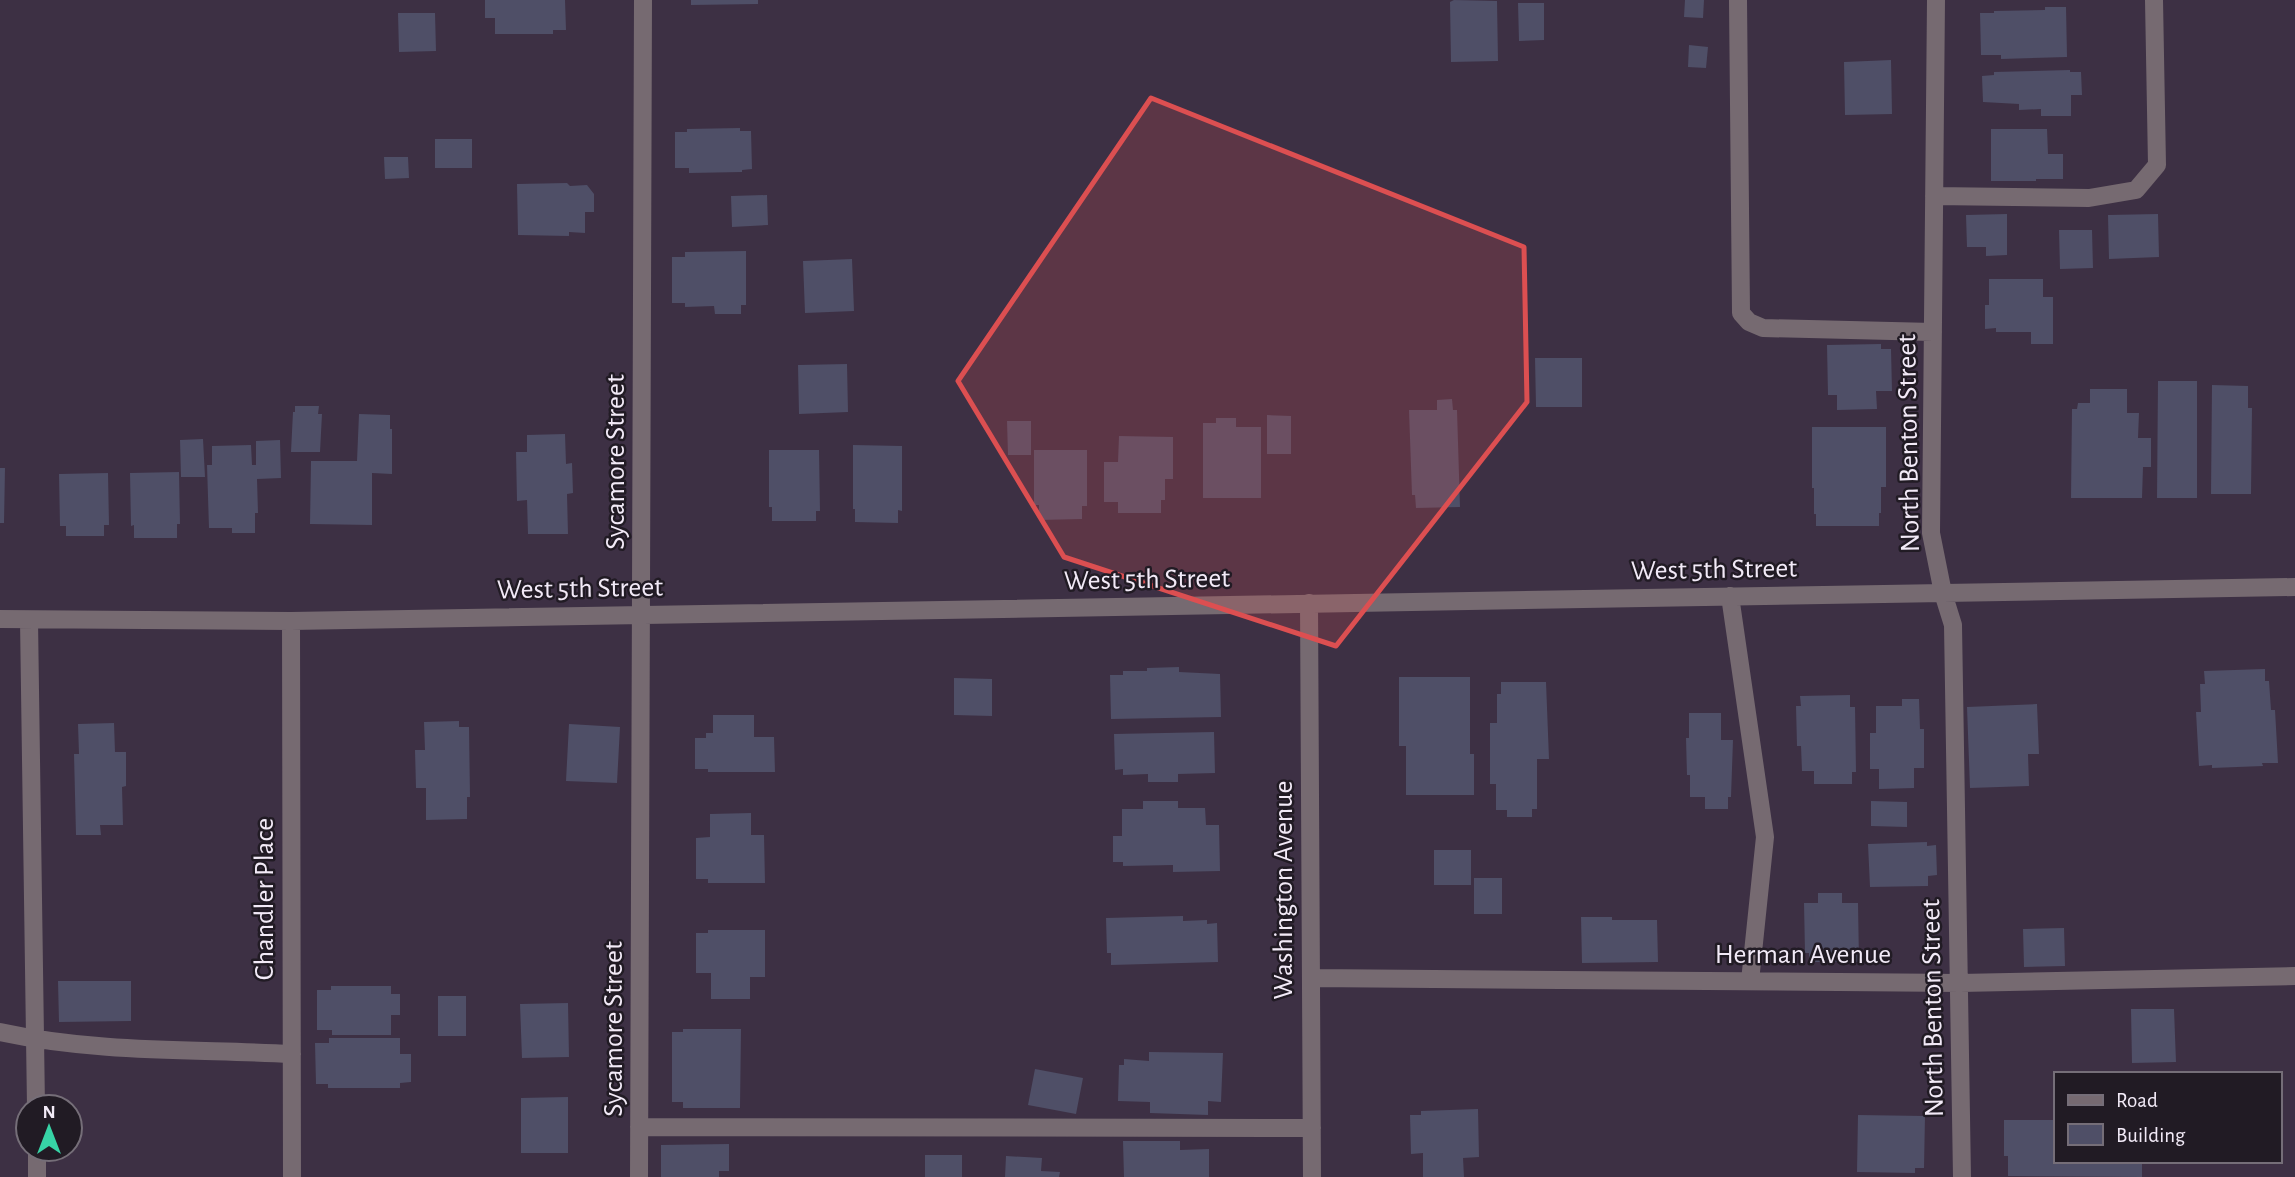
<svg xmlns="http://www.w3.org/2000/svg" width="2295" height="1177" viewBox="0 0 2295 1177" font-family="'Alegreya Sans',sans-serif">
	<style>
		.building { fill: #4f4f67 }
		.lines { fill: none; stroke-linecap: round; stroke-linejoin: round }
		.minor { stroke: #766a71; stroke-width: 18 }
		.marked { fill: #dc4f51; fill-opacity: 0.2; stroke: #dc4f51; stroke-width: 5; stroke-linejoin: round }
		.labels { text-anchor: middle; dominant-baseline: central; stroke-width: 5; stroke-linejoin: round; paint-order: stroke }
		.street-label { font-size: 28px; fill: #f2eaf7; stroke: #211b24 }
	</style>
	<rect width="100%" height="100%" fill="#3d3044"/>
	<!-- building -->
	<path class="building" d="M485 0H565L566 30H553V34H495V18H485Z
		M691 0H758V4L691 5Z
		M1454 0 1497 1 1498 61 1451 62 1450 2Z
		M1685 0H1704L1703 18 1684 17Z
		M1518 3H1544V40L1519 41Z
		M2045 7H2066L2067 57 2001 59V55H1981L1980 13H1994V11L2045 10Z
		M398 13H435L436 51 399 52Z
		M1689 45 1708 47 1706 68 1688 67Z
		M1891 60 1892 114 1845 115 1844 62Z
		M2070 70V72H2081L2082 95H2071V116H2041V109L2019 110V104L1983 102 1982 76 1994 75V72Z
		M740 128V131H751L752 169 742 170V172L689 173V168H675V132H687V129Z
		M1991 129H2047L2048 154H2063V179H2036V181H1991Z
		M435 139H472V168H435Z
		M384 157H408L409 178 385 179Z
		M567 183 570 186 587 185 594 194V212H585V233L569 232V236L518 235 517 184Z
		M767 195 768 225 732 227 731 196Z
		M2007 214V255L1986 256V247H1967L1966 215Z
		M2158 214 2159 257 2109 259 2108 215Z
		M2059 230H2092L2093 268 2060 269Z
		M746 251V305H741V314H715L714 306 685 307V303H672V257H685V252Z
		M852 259 854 311 805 313 803 261Z
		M1989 279H2043V297H2053V344H2031V332H1996V328L1985 329V305H1989Z
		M1881 344V349H1891L1892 391H1876L1877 409 1837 410V395H1828L1827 345Z
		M1535 358H1582V407H1536Z
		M847 364 848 412 799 414 798 365Z
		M2158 381H2197V498H2157Z
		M2212 385 2248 386V408H2252L2251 494H2211Z
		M2090 389H2127V413H2139L2138 438H2151V467H2143L2142 498H2071L2072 409H2077L2078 403H2090Z
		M1452 399 1453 410H1457L1460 507 1416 508 1415 495H1412L1409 410H1437V400Z
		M295 406H319L318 414H322L320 452H291L293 412H295Z
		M359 414 390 415V429H392V474L372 473V525L310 524 311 461H357Z
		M1267 415 1291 416V454H1267Z
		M1216 418H1236V427H1261V498H1203V423H1216Z
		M1007 421H1031V455H1008Z
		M1812 427H1886V487H1881V513H1879V526H1816V514H1814V488H1812Z
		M565 434 566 464 572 463 573 493 567 494 568 534H528L527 500 517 501 516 452H527V435Z
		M1119 436 1173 437V479H1165V500H1161V513H1118V502H1104V462H1118Z
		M203 439 205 477H181L180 440Z
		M280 440 281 478 257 479 258 513H255V533H232V528H209L207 465H212V446L251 445 252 465H256V441Z
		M853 445 902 446V511L898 510V523L855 522V509H853Z
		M769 450H819L820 511H816V521H772V507H769Z
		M1034 450H1087V506H1082V519L1039 520V505H1034Z
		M0 468H5L4 523H0Z
		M179 472 180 524H177V538H134V525L131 526 130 473Z
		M108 473 109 525H104V536H66V526H60L59 474Z
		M1179 667V672L1220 674 1221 717 1111 719 1110 675H1123V671H1147V668Z
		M2265 669V681H2269L2271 710H2275L2278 763H2262L2263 766 2212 768V765L2199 766 2196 712H2201L2200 684H2205L2204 671Z
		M1399 677H1470V754H1474V795H1406V746H1399Z
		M954 678 992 679V716L954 715Z
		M1501 682H1546L1549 759H1537V809H1532V817H1507V810H1496V784H1490V723H1497V694H1501Z
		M1850 695V707H1855L1856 772H1852V784H1814V771H1802L1801 746H1797L1796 706H1801L1800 696Z
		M1902 699H1919L1920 729H1924V768H1914V788L1879 789V769H1870V733H1876V706H1902Z
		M2037 704 2039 754H2028L2029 786 1970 788 1967 707Z
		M1689 713H1721V740H1733L1731 797H1728V809H1705V797H1690V775H1687L1686 738H1689Z
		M713 715H754V737H774L775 772H708V769H695V738H706V733H713Z
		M459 721V727H469L470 797H467V819L426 820V788H416L415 750H425L424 722Z
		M114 723 115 752H126V786L122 787 123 825H100L101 835H76L74 754H79L78 724Z
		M569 724 620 727 617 783 566 781Z
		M1214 732 1215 773 1178 774V782H1148V774L1123 775V769L1115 770 1114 734Z
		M1143 801H1178V808H1205L1206 825H1219L1220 871 1173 872V865L1123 866V862H1113V836H1122V809H1143Z
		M1871 801 1907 802V827L1871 826Z
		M751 813V835H764L765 883H708V879H696V838L710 837V814Z
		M1927 842V846L1936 845 1937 875 1928 876V886L1870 887 1868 844Z
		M1434 850H1471V885H1434Z
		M1474 878H1502V914H1474Z
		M1818 893H1842V903H1858L1859 962H1809V953H1805L1804 903H1818Z
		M1183 916V921L1207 920V924L1217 923 1218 962 1111 965V953H1107L1106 918Z
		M1581 917H1612V920H1657L1658 962 1582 963Z
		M2064 928 2065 966 2024 967 2023 929Z
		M708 930H765V977H750V999H711V973H696V933H708Z
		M58 981H131V1021L59 1022Z
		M331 986H391V994H400V1015H391V1035H332V1030H317V990H331Z
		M438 996H466V1036H438Z
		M568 1003 569 1057 522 1058 520 1004Z
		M2131 1009H2174L2176 1062 2132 1063Z
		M683 1029H741L740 1108H683V1102H672V1032H683Z
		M329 1038H400V1054H411V1082L400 1083V1088H328V1084H316L315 1043H329Z
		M1149 1052 1223 1053 1221 1102 1208 1101V1115L1150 1113V1102L1118 1101 1119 1065H1124V1059L1149 1061Z
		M1035 1069 1083 1078 1076 1114 1028 1105Z
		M568 1097V1153H521V1098Z
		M1478 1109 1479 1157 1463 1158 1464 1177H1423V1153L1411 1154 1410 1115H1421V1111Z
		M1858 1115 1925 1116 1924 1168H1915V1173L1857 1172Z
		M2004 1120H2055V1161H2142V1177L2008 1176V1156H2004Z
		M1123 1141H1180V1150L1209 1149V1177H1124Z
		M729 1144V1171H719V1177H661V1145Z
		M925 1155H962V1177H925Z
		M1006 1156 1042 1158 1041 1171 1060 1172 1059 1177H1005Z"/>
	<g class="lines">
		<!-- minor -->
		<path class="minor" d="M1738 0 1741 313 1749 322 1763 328 1933 332
			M1936 0 1931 533 1943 593 1953 625 1962 1177
			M1934 196 2089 198 2136 190 2157 165 2154 0
			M1730 596 1765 837 1750 981
			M1309 603 1312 1177
			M0 619 291 621 2295 587
			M29 620 36 1107
			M291 621 292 1177
			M1311 978 1960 983 2295 976
			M0 1032C96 1053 194 1049 292 1054
			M639 1127 1312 1128
			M37 1149V1177
			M639 1177 643 0"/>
	</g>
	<!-- marked area -->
	<path class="marked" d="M1151 98 1524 247 1527 402 1336 646 1064 557 958 381Z"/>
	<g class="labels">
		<!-- street labels -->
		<g class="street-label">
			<text transform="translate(1909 443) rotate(-91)">North Benton Street</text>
			<text transform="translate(616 462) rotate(-90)">Sycamore Street</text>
			<text transform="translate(1714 570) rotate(-1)">West 5th Street</text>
			<text transform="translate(1147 580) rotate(-1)">West 5th Street</text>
			<text transform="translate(580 589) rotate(-1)">West 5th Street</text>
			<text transform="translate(1284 890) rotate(-90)">Washington Avenue</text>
			<text transform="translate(265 899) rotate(-90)">Chandler Place</text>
			<text x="1803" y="955">Herman Avenue</text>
			<text transform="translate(1933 1008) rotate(-91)">North Benton Street</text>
			<text transform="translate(614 1029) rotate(-90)">Sycamore Street</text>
		</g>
	</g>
	<!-- legend -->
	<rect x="2054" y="1072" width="228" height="91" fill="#211b24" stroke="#756e78" stroke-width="2"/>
	<rect x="2068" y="1095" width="35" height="10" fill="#766a71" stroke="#756e78" stroke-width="2"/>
	<text x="2116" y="1107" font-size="21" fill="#f2eaf7">Road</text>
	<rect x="2068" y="1124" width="35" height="21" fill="#4f4f67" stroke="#756e78" stroke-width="2"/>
	<text x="2116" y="1142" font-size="21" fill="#f2eaf7">Building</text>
	<!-- north arrow -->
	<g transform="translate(49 1128)"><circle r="33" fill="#211b24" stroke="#756e78" stroke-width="2"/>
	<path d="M0-5L12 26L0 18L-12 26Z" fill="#37d4a6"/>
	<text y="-10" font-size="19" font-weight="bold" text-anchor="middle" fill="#f2eaf7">N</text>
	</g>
</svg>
